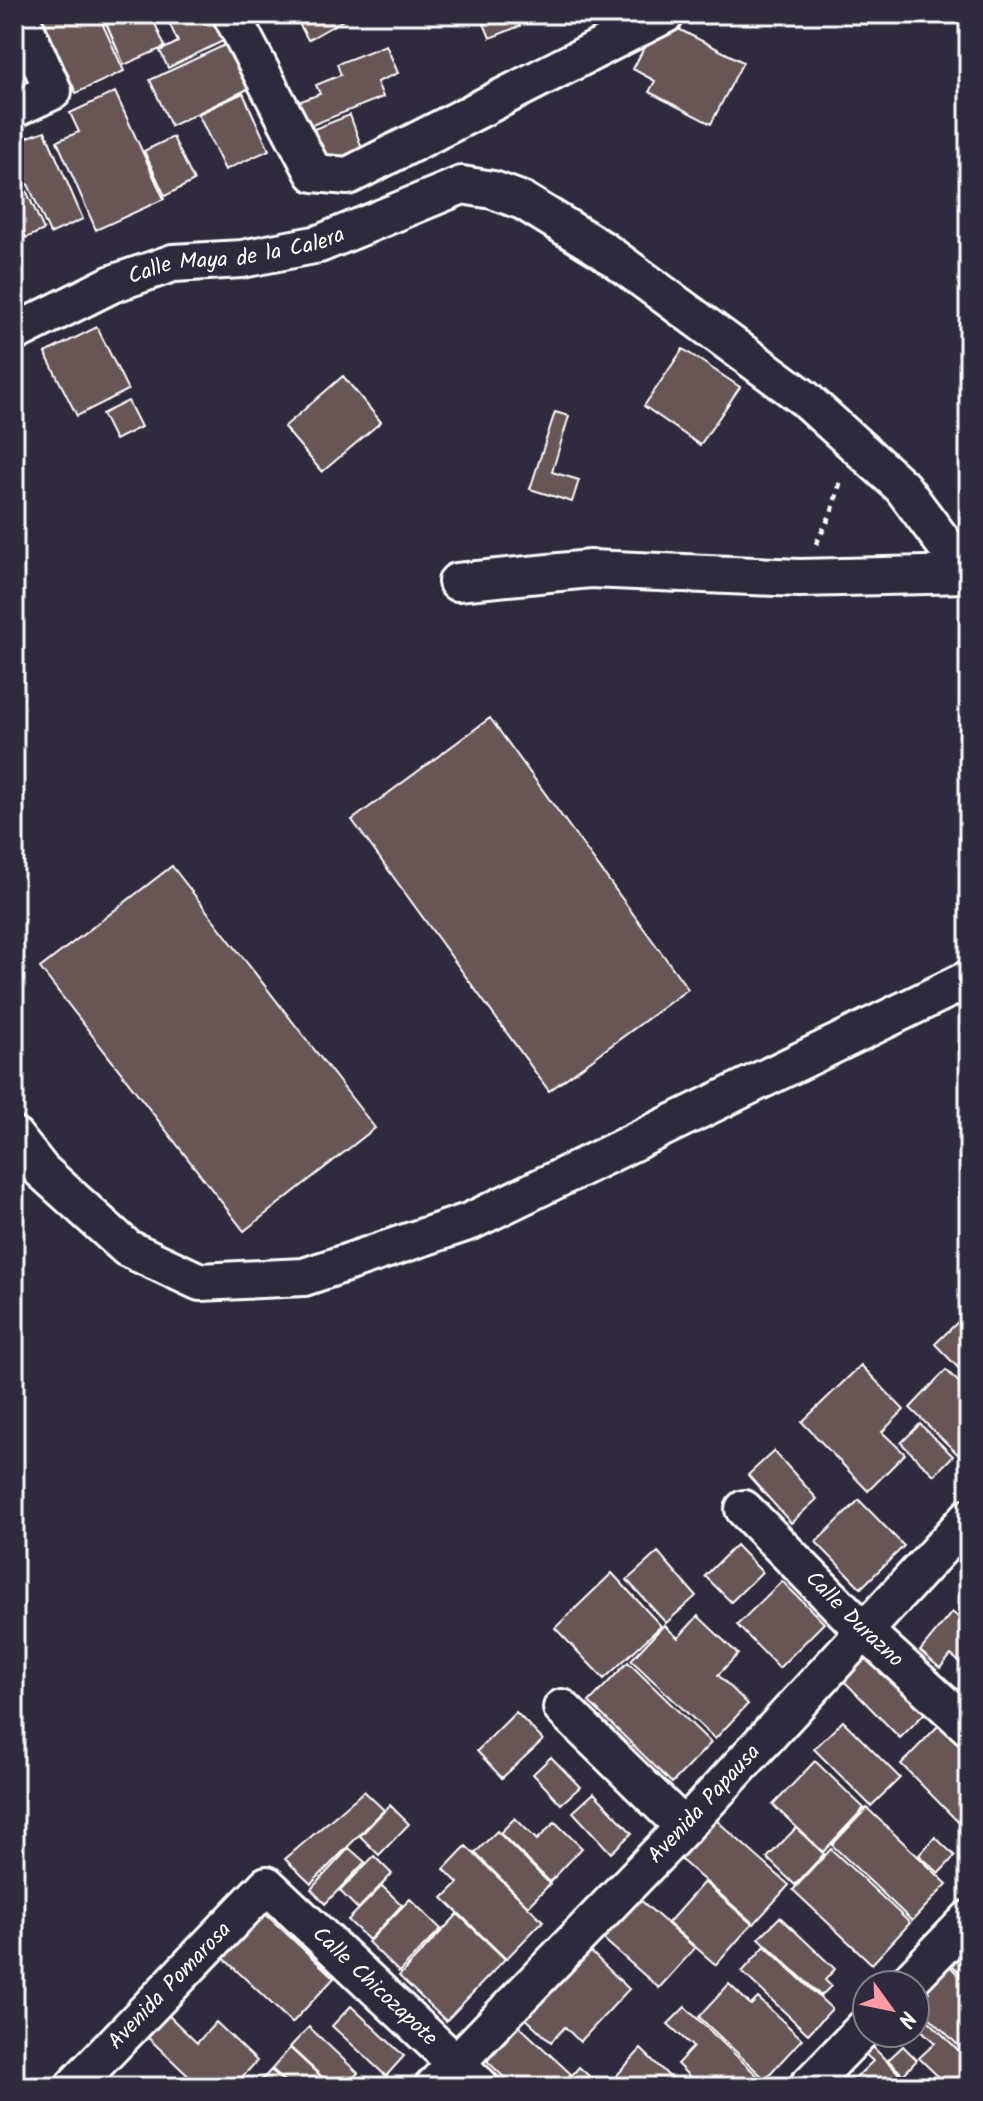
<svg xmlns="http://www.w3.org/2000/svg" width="983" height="2101" viewBox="0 0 983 2101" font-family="Kalam,sans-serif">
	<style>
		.building { fill: #685756; stroke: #fff; stroke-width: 2 }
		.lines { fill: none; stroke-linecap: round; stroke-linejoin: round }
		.minor-casing { stroke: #fff; stroke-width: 42 }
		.path { stroke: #fff; stroke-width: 5; stroke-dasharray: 6 6; stroke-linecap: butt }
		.minor { stroke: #2f2a3d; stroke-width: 36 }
		.labels { text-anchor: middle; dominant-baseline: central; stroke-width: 6; stroke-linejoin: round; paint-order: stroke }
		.street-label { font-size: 22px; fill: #fff; stroke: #2f2a3d }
	</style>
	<rect width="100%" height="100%" fill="#2f2a3d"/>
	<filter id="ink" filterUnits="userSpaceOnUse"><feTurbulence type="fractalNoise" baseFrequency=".0125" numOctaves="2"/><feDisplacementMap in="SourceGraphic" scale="16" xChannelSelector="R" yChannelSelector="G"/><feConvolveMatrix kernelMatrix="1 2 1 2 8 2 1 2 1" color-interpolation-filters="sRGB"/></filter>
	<g filter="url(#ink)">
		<!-- building -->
		<path class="building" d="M41 14H98L124 71 76 93Z
			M102 14H151L165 47 124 65Z
			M165 14H212L225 40 168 68 160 51 178 42Z
			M294 14H354L308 40Z
			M480 14H516L520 26 490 38Z
			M659 19 743 62 711 124 649 92 655 81 633 69Z
			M227 44 248 89 171 126 150 80Z
			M386 45 398 73 377 82 383 97 307 127 298 102 320 94 316 85 341 75 337 64Z
			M115 92 164 199 96 230 57 141 79 132 70 113Z
			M243 93 269 150 225 170 198 114Z
			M350 115 364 154 329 168 314 129Z
			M45 131 83 219 50 234 28 184 14 190V142Z
			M173 137 194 181 165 196 144 151Z
			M26 190 44 230 26 238 14 212V195Z
			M97 327 128 390 77 416 45 353Z
			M683 349 740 387 700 445 644 406Z
			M343 376 381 422 322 472 284 427Z
			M128 401 141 427 115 440 102 414Z
			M555 412 569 416 552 472 579 480 572 502 530 489Z
			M490 718 688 989 549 1091 352 820Z
			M172 866 375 1128 244 1231 40 968Z
			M965 1315 969 1320V1379L935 1344Z
			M861 1365 904 1410 882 1432 905 1454 868 1491 802 1422Z
			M946 1370 969 1392V1465L910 1408Z
			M920 1424 953 1456 934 1475 901 1443Z
			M774 1451 817 1499 791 1523 748 1475Z
			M859 1500 904 1546 861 1588 816 1542Z
			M736 1545 762 1572 731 1602 705 1576Z
			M658 1552 696 1596 666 1623 627 1580Z
			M612 1573 661 1626 604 1679 555 1628Z
			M782 1581 824 1623 779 1668 737 1625Z
			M952 1612 969 1626V1670L951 1655 940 1668 920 1651Z
			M698 1616 738 1654 718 1675 748 1704 715 1739 631 1660 664 1625 678 1638Z
			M868 1653 925 1713 900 1738 842 1679Z
			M628 1662 711 1743 672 1783 589 1702Z
			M516 1712 543 1740 502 1778 477 1751Z
			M843 1721 900 1778 871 1806 814 1749Z
			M940 1724 969 1753V1833L901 1764Z
			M551 1757 580 1787 561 1804 533 1774Z
			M815 1761 864 1808 823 1852 773 1805Z
			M364 1791 384 1810 311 1884 285 1859Z
			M594 1793 632 1833 611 1853 573 1812Z
			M390 1805 409 1824 379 1855 360 1836Z
			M867 1808 947 1884 912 1921 832 1845Z
			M515 1818 537 1840 555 1822 582 1848 550 1882 500 1833Z
			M715 1819 789 1885 754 1924 680 1859Z
			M796 1828 824 1854 795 1885 767 1858Z
			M497 1831 550 1884 528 1906 475 1853Z
			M935 1837 955 1856 939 1873 919 1855Z
			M466 1846 543 1921 506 1959 443 1898 458 1883 444 1869Z
			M349 1848 365 1862 325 1904 311 1889Z
			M831 1849 910 1923 872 1964 793 1890Z
			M374 1856 392 1874 358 1909 340 1891Z
			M704 1882 752 1924 716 1965 668 1923Z
			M382 1886 402 1905 369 1940 348 1920Z
			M637 1897 695 1948 659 1988 601 1937Z
			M410 1899 441 1929 399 1972 368 1942Z
			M258 1907 334 1978 292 2023 216 1951Z
			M458 1914 505 1959 446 2021 399 1976Z
			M780 1917 835 1969 825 1980 831 1986 821 1996 759 1938Z
			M965 1941 969 1945V1982L946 1959Z
			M765 1946 832 2009 808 2034 742 1972Z
			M586 1947 629 1989 580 2042 565 2027 551 2042 522 2015Z
			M944 1960 969 1986V2056L916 2004 929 1992 921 1983Z
			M729 1984 751 2005 758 1998 802 2039 765 2079 699 2017Z
			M351 2006 404 2056 386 2076 332 2026Z
			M685 2007 764 2082 759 2087H700L677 2064 693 2047 668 2024Z
			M163 2010 197 2043 216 2022 257 2061 233 2087H200L142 2032Z
			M922 2014 969 2061V2079L961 2087H949L919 2058 935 2043 915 2024Z
			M519 2026 571 2074 559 2087H514L487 2061Z
			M309 2027 358 2073 344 2087H333L290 2047Z
			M903 2046 917 2060 903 2075 888 2060Z
			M873 2047 910 2085 908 2087H846L873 2061 865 2054Z
			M290 2048 332 2087H291L272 2069Z
			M641 2049 679 2086V2087H606Z
			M579 2067 601 2087H562Z
			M271 2070 290 2087H263L259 2083Z"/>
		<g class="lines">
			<!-- minor casing -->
			<g class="minor-casing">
				<g id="minor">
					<path d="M231 14 314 173 348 176 666 14"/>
					<path d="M14 109 53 91 19 14"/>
					<path id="s1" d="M14 333 112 284 173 263 242 259 319 244 462 185 493 190 523 201 603 250 804 398 902 487 949 550 969 564"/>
					<path d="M457 582 590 569 799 578 969 574"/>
					<path d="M14 1136 41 1170 127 1248 200 1282 304 1277 471 1221 969 979"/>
					<path id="s2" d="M744 1509 863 1630 969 1727"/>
					<path d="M562 1708 684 1827"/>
					<path d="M905 1985 969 1919"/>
					<path id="s3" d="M73 2087 267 1885 481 2087"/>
					<path id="s4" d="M433 2087 684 1827 969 1517"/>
					<path d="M807 2087 867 2025"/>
				</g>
			</g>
			<!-- path -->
			<path class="path" d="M816 544 832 512 841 479"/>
			<!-- minor -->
			<use href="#minor" class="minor"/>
		</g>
	</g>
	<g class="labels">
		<!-- street labels -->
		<g class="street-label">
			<text stroke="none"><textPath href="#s1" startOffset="238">Calle Maya de la Calera</textPath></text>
			<text stroke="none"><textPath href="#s2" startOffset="156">Calle Durazno</textPath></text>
			<text stroke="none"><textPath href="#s4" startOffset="392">Avenida Papausa</textPath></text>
			<text stroke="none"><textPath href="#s3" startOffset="140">Avenida Pomarosa</textPath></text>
			<text stroke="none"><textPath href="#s3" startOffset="428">Calle Chicozapote</textPath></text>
		</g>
	</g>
	<!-- margin -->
	<rect width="983" height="2101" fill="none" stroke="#2f2a3d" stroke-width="48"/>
	<rect x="24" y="24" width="935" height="2053" fill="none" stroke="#fff" stroke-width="3" filter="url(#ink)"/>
	<!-- north arrow -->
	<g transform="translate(891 2009) rotate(123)"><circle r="38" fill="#2f2a3d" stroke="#827f8b" stroke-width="2"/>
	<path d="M0-6L14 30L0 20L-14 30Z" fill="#ff9aa2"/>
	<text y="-12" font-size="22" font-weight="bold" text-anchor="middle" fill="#ffffff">N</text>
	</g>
</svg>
